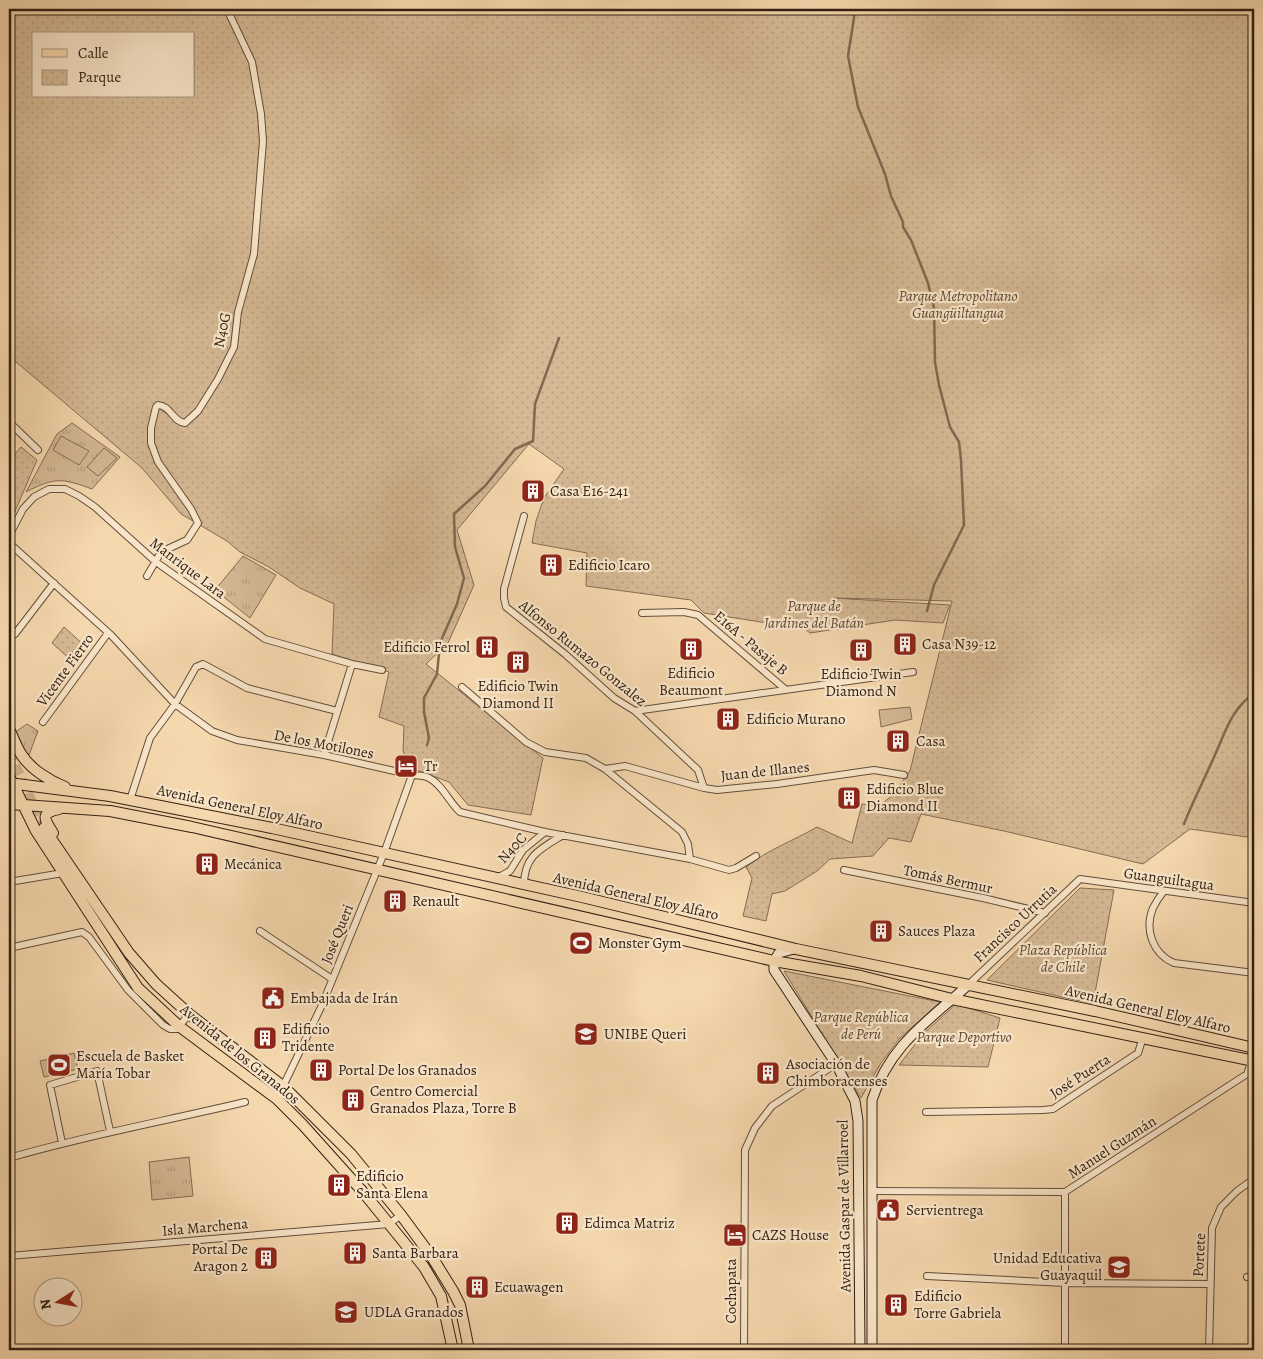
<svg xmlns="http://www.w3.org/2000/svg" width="1263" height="1359" viewBox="0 0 1263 1359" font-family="Alegreya,serif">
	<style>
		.grass { fill: url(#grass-tufts); stroke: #846c54 }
		.park { fill: url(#park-dots); stroke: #846c54; fill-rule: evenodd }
		.garden { fill: #d5b994; stroke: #846c54 }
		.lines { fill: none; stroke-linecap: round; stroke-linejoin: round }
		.stream { stroke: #7f6950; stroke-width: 2.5 }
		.primary-tunnel { stroke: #cfb38f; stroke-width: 10; stroke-dasharray: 10 5; stroke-linecap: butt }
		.street-casing { stroke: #634e3a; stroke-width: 8 }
		.secondary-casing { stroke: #322013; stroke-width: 11 }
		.primary-casing { stroke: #322013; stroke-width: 12 }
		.street { stroke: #f9e6ca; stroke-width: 6 }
		.secondary { stroke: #f9e6ca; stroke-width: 9 }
		.primary { stroke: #f6d8ae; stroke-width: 10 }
		.labels { text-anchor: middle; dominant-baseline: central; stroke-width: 4.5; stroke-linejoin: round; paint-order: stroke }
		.park-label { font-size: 15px; font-style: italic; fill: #5b4633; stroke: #f9e6ca }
		.street-label { font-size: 15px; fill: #322013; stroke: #f9e6ca }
		.poi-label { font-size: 15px; fill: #322013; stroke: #f9e6ca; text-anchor: start }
	</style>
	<defs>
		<pattern id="grass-tufts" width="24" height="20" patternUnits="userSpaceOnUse" patternTransform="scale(1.25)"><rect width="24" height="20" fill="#d5b994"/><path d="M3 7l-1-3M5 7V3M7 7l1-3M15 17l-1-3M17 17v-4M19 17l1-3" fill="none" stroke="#b79f7f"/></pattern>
		<pattern id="park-dots" width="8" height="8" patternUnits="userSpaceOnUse" patternTransform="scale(1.25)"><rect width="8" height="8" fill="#d5b994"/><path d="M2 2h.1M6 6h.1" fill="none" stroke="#b79f7f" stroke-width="1.8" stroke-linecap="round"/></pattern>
	</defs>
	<rect width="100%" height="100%" fill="#f6d8ae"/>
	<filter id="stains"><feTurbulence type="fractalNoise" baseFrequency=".004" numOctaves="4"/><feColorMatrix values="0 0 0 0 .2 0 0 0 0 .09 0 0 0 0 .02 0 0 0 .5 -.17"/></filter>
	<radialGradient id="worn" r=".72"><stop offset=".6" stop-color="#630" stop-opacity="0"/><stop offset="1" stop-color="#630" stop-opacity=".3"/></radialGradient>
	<!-- grass -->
	<path class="grass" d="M72 423 120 457 92 489C62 478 55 477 26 492L57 434Z
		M243 556 276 575 250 618 215 590Z
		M27 724 38 731 29 755 22 748 14 733Z
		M189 1157 193 1196 152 1200 149 1162Z"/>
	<!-- park -->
	<path class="park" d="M9 9H1254V838L1190 829 1143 864 1004 831 921 814 911 842 889 838 873 856 830 859 817 871 785 891 772 894 766 921 743 916 752 878 746 867C767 850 793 841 817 827L852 843 862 804 879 806 893 795 910 771 952 601 833 598 950 605 943 623 895 620 810 633 805 629 704 613 691 600 586 586 587 553 532 543 536 521 544 498 564 469 529 444 457 530 474 585 448 643 426 664 543 758 531 815 468 805 449 782 411 768 403 751 404 726 379 717 389 672 332 654 334 604 300 588 269 567 240 552 227 541 181 514 142 468 9 356ZM34 34H194V96H34Z
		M21 447 37 460 10 523 9 461Z
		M64 627 85 646 73 662 52 643Z
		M1080 888 1114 890 1093 1004 987 980Z
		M784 971 940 1002 899 1039 881 1063 861 1098Z
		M956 1004 1000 1018 988 1067 899 1065 924 1033Z"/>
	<!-- garden -->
	<path class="garden" d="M61 436 89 451 79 465 53 450Z
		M104 448 117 458 98 476 87 467Z
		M910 707 912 719 881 727 879 710Z
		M74 1053 78 1069 44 1077 40 1061Z"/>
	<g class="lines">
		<!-- stream -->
		<path class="stream" d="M854 9V18L848 56 858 107 885 174 891 196 903 222V227L911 240 928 283 934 308 935 362 939 385 950 427 959 442 961 460 964 525 934 585 927 611
			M1254 588 1252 592 1254 597
			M427 745 429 738 424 712V698L437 674 440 643 457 604 464 578 455 547 454 514 485 486 515 449 533 441 535 404 559 338
			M1184 824C1193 801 1204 780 1214 757 1226 731 1230 711 1254 693"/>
		<!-- primary-tunnel -->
		<path class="primary-tunnel" d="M9 752 44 828"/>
		<!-- street casing -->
		<g class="street-casing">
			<path id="street" d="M9 422 38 450
				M524 516 504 589V598L506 607 565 654 614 698 635 711 698 770 704 788
				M9 536 23 509 34 497 49 489H65L79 496 95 507 156 562 265 639 352 664 382 670
				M9 543 111 635 175 704 212 731 237 740 324 755 412 775C418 776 424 775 429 778 442 784 449 802 460 812L545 832 690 859 729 870 736 868 756 856
				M147 576 161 552 187 540 198 523 191 509 158 462 151 443V428L156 407 158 405C171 406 173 422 185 423L198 411 218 379 234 347 238 312 254 254 263 141 261 114 252 62 227 9
				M642 613 684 612 698 615 785 689
				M15 634 54 583
				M462 687 526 742 545 752 586 758 605 769 682 832 688 844 690 859
				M635 711 913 672
				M43 722 108 633
				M324 755 352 664
				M605 769 625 766 704 788 717 790 777 784 874 770 904 775
				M130 800 150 738 175 704 196 667 203 664 247 688 337 711
				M844 870 983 898 1045 913
				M497 878 510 871 523 850 545 832
				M9 882 63 873
				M524 885C524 856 540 849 563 835
				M1164 891C1160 896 1156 902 1153 908 1144 930 1153 954 1174 963L1254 973
				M260 931 332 979
				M9 948 82 932 89 937 128 990 163 1025 170 1029H177L189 1014
				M967 986 1080 879 1254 903
				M277 1099 322 1005 384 853 412 775
				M926 1112 1043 1110 1053 1109 1138 1053 1143 1037
				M62 1143 50 1085 97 1071 110 1131
				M9 1158C87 1135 166 1121 245 1102
				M872 1191 1065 1192 1247 1074 1252 1060
				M1065 1192V1350
				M9 1256 389 1224 401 1215
				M927 1276 1065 1283 1210 1284
				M1247 1277H1254
				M434 1350 468 1347
				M744 1350 745 1150 755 1128 772 1106 836 1064
				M1209 1350 1212 1228 1221 1207 1237 1191 1254 1179"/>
		</g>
		<!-- secondary casing -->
		<g class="secondary-casing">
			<path id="secondary" d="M794 949 779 953 774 961V970L836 1064 855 1101 858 1121 860 1350
				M872 1350V1100C890 1045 926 1023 967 986"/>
		</g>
		<!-- primary casing -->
		<g class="primary-casing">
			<path id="primary" d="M9 729C13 737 16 746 21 754 30 769 50 781 65 787
				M9 776 36 831 138 988 180 1027 277 1099 303 1125 363 1192 424 1267 441 1296 453 1350
				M9 783 110 796 272 828 582 897 796 949 1095 1011 1254 1048
				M9 804 110 811 192 827 774 961 861 976 952 999 1254 1061
				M44 828 129 953 156 984 189 1014 284 1087 351 1154 401 1215 432 1257 453 1291 460 1305 469 1350
				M53 833C44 819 40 813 59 809"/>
		</g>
		<!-- street -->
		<use href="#street" class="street"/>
		<!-- secondary -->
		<use href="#secondary" class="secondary"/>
		<!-- primary -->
		<use href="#primary" class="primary"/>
	</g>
	<!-- icons -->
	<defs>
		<g id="building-square" transform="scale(1.25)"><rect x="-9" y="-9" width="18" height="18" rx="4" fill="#8f2418" stroke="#f9e6ca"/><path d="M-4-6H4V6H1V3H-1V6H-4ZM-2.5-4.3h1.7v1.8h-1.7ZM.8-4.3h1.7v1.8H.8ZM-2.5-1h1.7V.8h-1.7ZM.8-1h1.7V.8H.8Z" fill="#fff"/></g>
		<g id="hotel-square" transform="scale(1.25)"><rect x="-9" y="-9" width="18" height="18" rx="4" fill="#8f2418" stroke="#f9e6ca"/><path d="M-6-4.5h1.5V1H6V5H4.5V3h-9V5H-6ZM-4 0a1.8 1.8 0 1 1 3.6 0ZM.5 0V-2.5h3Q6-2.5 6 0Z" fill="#fff"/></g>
		<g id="stadium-square" transform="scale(1.25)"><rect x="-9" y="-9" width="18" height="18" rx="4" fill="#8f2418" stroke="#f9e6ca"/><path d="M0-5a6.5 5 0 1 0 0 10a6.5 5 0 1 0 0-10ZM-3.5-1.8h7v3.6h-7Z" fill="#fff"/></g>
		<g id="civic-square" transform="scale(1.25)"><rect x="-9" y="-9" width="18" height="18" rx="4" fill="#8f2418" stroke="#f9e6ca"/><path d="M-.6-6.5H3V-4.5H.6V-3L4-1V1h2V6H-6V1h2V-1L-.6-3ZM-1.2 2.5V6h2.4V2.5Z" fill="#fff"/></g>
		<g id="university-square" transform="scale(1.25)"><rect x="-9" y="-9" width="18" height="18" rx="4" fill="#8f2418" stroke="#f9e6ca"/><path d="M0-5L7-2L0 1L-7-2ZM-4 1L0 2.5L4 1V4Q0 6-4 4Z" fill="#fff"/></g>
		<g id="school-square" transform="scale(1.25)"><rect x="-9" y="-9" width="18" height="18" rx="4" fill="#8f2418" stroke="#f9e6ca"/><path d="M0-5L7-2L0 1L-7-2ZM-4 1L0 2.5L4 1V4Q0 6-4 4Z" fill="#fff"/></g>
	</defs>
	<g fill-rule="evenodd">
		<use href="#building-square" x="533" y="491"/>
		<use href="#building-square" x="551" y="565"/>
		<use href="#building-square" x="905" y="644"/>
		<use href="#building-square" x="487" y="647"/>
		<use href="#building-square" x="691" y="649"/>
		<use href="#building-square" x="861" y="650"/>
		<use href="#building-square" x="518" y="662"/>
		<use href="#building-square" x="728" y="719"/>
		<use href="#building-square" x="898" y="741"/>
		<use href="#hotel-square" x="406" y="766"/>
		<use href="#building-square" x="849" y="798"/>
		<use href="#building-square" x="207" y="864"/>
		<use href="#building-square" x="395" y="901"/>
		<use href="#building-square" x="881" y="931"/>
		<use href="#stadium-square" x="581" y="943"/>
		<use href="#civic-square" x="273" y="998"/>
		<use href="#university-square" x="586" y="1034"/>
		<use href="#building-square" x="265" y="1038"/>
		<use href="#stadium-square" x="59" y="1065"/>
		<use href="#building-square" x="321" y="1070"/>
		<use href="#building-square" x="768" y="1073"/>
		<use href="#building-square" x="353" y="1100"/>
		<use href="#building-square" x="339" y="1185"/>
		<use href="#civic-square" x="888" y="1210"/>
		<use href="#building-square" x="567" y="1223"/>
		<use href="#hotel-square" x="735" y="1235"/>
		<use href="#building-square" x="355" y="1253"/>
		<use href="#building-square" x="266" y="1258"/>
		<use href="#school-square" x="1119" y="1267"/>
		<use href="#building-square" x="477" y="1287"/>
		<use href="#building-square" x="896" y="1305"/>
		<use href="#university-square" x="346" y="1312"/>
	</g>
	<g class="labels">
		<!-- park labels -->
		<g class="park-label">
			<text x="958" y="296">Parque Metropolitano<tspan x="958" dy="17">Guangüiltangua</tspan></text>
			<text x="814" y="606">Parque de<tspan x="814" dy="17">Jardines del Batán</tspan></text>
			<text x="1063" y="950">Plaza República<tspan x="1063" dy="17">de Chile</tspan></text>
			<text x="861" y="1017">Parque República<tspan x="861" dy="17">de Perú</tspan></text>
			<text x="964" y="1037">Parque Deportivo</text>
		</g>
		<!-- street labels -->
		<g class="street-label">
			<text transform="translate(222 330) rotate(-78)">N40G</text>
			<text transform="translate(188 568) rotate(37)">Manrique Lara</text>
			<text transform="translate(751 643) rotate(40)">E16A - Pasaje B</text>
			<text transform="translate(583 653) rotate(39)">Alfonso Rumazo Gonzalez</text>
			<text transform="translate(65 670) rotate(-54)">Vicente Fierro</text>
			<text transform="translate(324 744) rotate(11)">De los Motilones</text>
			<text transform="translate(765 771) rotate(-6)">Juan de Illanes</text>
			<text transform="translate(240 807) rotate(12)">Avenida General Eloy Alfaro</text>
			<text transform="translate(512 848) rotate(-48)">N40C</text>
			<text transform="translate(948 879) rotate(12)">Tomás Bermur</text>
			<text transform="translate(1169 879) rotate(8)">Guanguiltagua</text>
			<text transform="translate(636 896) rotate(13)">Avenida General Eloy Alfaro</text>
			<text transform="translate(1015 923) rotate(-43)">Francisco Urrutia</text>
			<text transform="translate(337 934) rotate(-68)">José Queri</text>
			<text transform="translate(1148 1009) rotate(13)">Avenida General Eloy Alfaro</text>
			<text transform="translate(240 1054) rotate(39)">Avenida de los Granados</text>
			<text transform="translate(1080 1076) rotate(-33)">José Puerta</text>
			<text transform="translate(1112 1147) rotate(-33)">Manuel Guzmán</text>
			<text transform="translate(844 1206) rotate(-91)">Avenida Gaspar de Villarroel</text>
			<text transform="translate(205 1227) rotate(-5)">Isla Marchena</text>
			<text transform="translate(1199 1255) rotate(-87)">Portete</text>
			<text transform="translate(731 1291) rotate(-90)">Cochapata</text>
		</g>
		<!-- poi labels -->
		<g class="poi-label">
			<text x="550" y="491">Casa E16-241</text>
			<text x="568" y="565">Edificio Icaro</text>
			<text x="922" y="644">Casa N39-12</text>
			<text x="470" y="647" text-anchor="end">Edificio Ferrol</text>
			<text x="691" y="673" text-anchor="middle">Edificio<tspan x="691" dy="17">Beaumont</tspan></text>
			<text x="861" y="674" text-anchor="middle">Edificio Twin<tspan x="861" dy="17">Diamond N</tspan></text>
			<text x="518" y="686" text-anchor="middle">Edificio Twin<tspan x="518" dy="17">Diamond II</tspan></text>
			<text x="746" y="719">Edificio Murano</text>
			<text x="916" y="741">Casa</text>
			<text x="424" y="766">Tr</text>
			<text x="866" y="789">Edificio Blue<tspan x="866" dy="17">Diamond II</tspan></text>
			<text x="224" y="864">Mecánica</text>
			<text x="412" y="901">Renault</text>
			<text x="898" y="931">Sauces Plaza</text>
			<text x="598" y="943">Monster Gym</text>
			<text x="290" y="998">Embajada de Irán</text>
			<text x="282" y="1029">Edificio<tspan x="282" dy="17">Tridente</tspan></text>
			<text x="604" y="1034">UNIBE Queri</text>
			<text x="76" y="1056">Escuela de Basket<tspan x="76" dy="17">María Tobar</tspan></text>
			<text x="786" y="1064">Asociación de<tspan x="786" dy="17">Chimboracenses</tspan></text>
			<text x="338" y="1070">Portal De los Granados</text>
			<text x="370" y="1091">Centro Comercial<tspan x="370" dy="17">Granados Plaza, Torre B</tspan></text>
			<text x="356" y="1176">Edificio<tspan x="356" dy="17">Santa Elena</tspan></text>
			<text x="906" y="1210">Servientrega</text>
			<text x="584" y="1223">Edimca Matriz</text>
			<text x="752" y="1235">CAZS House</text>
			<text x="248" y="1249" text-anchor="end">Portal De<tspan x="248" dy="17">Aragon 2</tspan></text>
			<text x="372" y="1253">Santa Barbara</text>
			<text x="1102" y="1258" text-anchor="end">Unidad Educativa<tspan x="1102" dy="17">Guayaquil</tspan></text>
			<text x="494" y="1287">Ecuawagen</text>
			<text x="914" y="1296">Edificio<tspan x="914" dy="17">Torre Gabriela</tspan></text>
			<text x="364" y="1312">UDLA Granados</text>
		</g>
	</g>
	<!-- margin -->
	<rect width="1263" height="1359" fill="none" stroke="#f6d8ae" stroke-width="30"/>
	<rect x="10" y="10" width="1243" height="1339" fill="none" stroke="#322013" stroke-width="2.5"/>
	<rect x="15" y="15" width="1233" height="1329" fill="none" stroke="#322013"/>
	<!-- legend -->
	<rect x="32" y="32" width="162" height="65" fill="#f9e6ca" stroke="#a99781"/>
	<rect x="42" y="49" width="25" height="8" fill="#f6d8ae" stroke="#a99781"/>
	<text x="78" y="58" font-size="15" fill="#322013">Calle</text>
	<rect x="42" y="70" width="25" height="15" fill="url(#park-dots)" stroke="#a99781"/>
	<text x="78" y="82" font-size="15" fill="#322013">Parque</text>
	<!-- north arrow -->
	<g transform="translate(58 1302) rotate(259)"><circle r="24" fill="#f9e6ca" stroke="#a99781"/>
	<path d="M0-4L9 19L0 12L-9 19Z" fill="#8f2418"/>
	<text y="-8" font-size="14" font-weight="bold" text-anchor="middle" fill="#322013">N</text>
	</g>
	<rect width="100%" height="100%" filter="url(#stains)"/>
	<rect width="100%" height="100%" fill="url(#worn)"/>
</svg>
